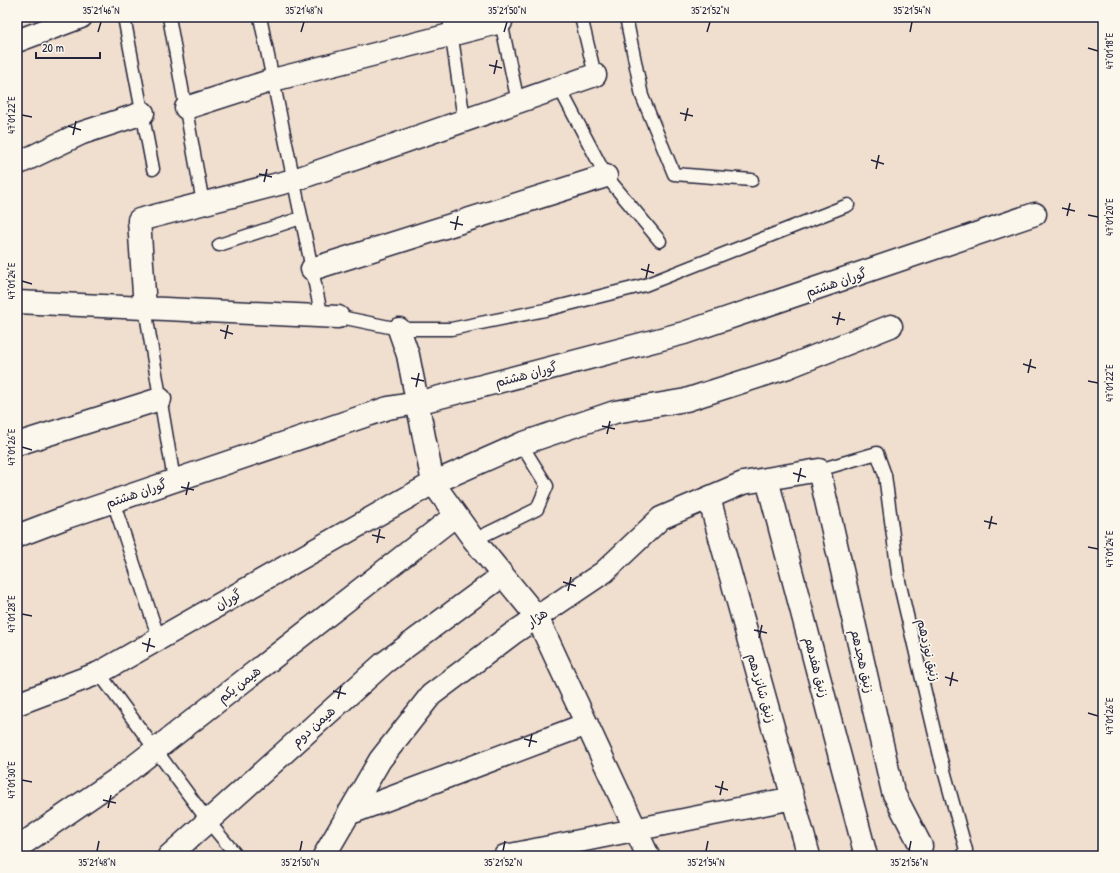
<svg xmlns="http://www.w3.org/2000/svg" width="1120" height="873" viewBox="0 0 1120 873" font-family="'Patrick Hand','Playpen Sans Arabic',sans-serif">
	<style>
		.lines { fill: none; stroke-linecap: round; stroke-linejoin: round }
		.service-casing { stroke: #22223b; stroke-width: 15 }
		.minor-casing { stroke: #22223b; stroke-width: 25 }
		.service { stroke: #fbf7ec; stroke-width: 12 }
		.minor { stroke: #fbf7ec; stroke-width: 22 }
		.ticks { fill: none; stroke: #22223b; stroke-width: 1.5 }
		.labels { text-anchor: middle; dominant-baseline: central; stroke-width: 3.5; stroke-linejoin: round; paint-order: stroke }
		.street-label { font-size: 13px; fill: #22223b; stroke: #fbf7ec }
		.neatline { fill: none; stroke: #22223b; stroke-width: 1.5 }
		.ticks-label { font-size: 10px; text-anchor: middle; fill: #22223b }
	</style>
	<rect width="100%" height="100%" fill="#f0dfcf"/>
	<filter id="ink" filterUnits="userSpaceOnUse"><feTurbulence type="fractalNoise" baseFrequency=".025" numOctaves="2"/><feDisplacementMap in="SourceGraphic" scale="8" xChannelSelector="R" yChannelSelector="G"/><feConvolveMatrix kernelMatrix="1 2 1 2 8 2 1 2 1" color-interpolation-filters="sRGB"/></filter>
	<g filter="url(#ink)">
		<g class="lines">
			<!-- service casing -->
			<g class="service-casing">
				<path id="service" d="M124 17 153 169
					M169 17 203 203
					M260 17 321 313 399 329H451L545 310 645 285 848 205
					M449 17 464 120
					M500 17 518 102
					M581 17 595 75
					M626 17 642 96 674 174 752 180
					M559 87 606 176 660 241
					M219 245 301 218
					M145 308 174 480
					M819 470 877 453 885 475 899 581 940 756 966 850 961 856
					M113 501 159 639
					M474 540 537 509 547 486 521 444
					M99 673 208 821 237 856"/>
			</g>
			<!-- minor casing -->
			<g class="minor-casing">
				<path id="minor" d="M17 41 81 17
					M186 108 273 80 501 22
					M17 164 82 133 143 113
					M312 269 606 176
					M17 302 338 317
					M145 308 139 220 294 180 595 75
					M399 329 408 355 433 483 474 540 537 617 648 856
					M17 444 160 399
					M767 479 866 856
					M709 498 809 856
					M17 536 67 517 388 408 417 403 684 333 1035 214
					M17 704 99 673 433 483 521 444 615 412 686 400 788 367 891 326
					M348 814 587 724
					M17 848 123 775 456 515
					M169 856 384 663 503 575
					M324 856 380 760 431 695 512 634 604 572 661 518 743 483 819 470 893 792 921 846
					M505 856 793 798"/>
			</g>
			<!-- service -->
			<use href="#service" class="service"/>
			<!-- minor -->
			<use href="#minor" class="minor"/>
		</g>
	</g>
	<!-- ticks -->
	<path class="ticks" d="M98 32 101 22M301 32 304 22M504 32 507 22M707 32 710 22M910 32 912 22M1088 48 1098 51M489 65 502 68M494 74 497 60M680 113 693 116M22 115 32 117M685 121 688 108M68 126 81 130M73 135 76 121M871 160 884 164M876 169 879 155M259 174 272 177M264 182 267 169M1062 208 1075 211M1088 215 1098 217M1067 216 1070 203M450 222 463 225M455 230 458 216M641 269 654 273M646 278 649 264M22 281 32 284M832 317 845 320M837 325 840 312M220 330 233 334M225 339 228 325M1023 364 1036 368M1028 373 1031 359M411 378 424 381M1088 381 1098 383M416 387 419 373M602 426 615 429M607 434 610 421M22 447 32 450M793 473 806 477M798 482 801 468M181 487 194 490M186 495 189 482M984 521 997 524M989 529 992 516M372 535 385 538M377 543 380 529M1088 547 1098 549M563 582 576 586M568 591 571 577M22 614 32 616M754 630 767 633M759 638 762 625M142 643 155 647M147 652 150 638M945 677 958 681M950 686 953 672M333 691 346 694M338 699 341 686M1088 713 1098 716M524 739 537 742M529 747 532 734M22 780 32 782M715 786 728 790M720 795 723 781M103 800 116 803M108 808 111 795M97 851 99 841M300 851 302 841M503 851 505 841M706 851 708 841M909 851 911 841"/>
	<g class="labels">
		<!-- street labels -->
		<g class="street-label">
			<text transform="translate(836 282) rotate(-19)">گوران هشتم</text>
			<text transform="translate(526 374) rotate(-15)">گوران هشتم</text>
			<text transform="translate(136 493) rotate(-19)">گوران هشتم</text>
			<text transform="translate(228 599) rotate(-30)">گوران</text>
			<text transform="translate(537 617) rotate(-34)">هژار</text>
			<text transform="translate(929 650) rotate(77)">زنبق نوزدهم</text>
			<text transform="translate(863 661) rotate(77)">زنبق هجدهم</text>
			<text transform="translate(817 667) rotate(75)">زنبق هفدهم</text>
			<text transform="translate(239 684) rotate(-38)">هیمن یکم</text>
			<text transform="translate(762 688) rotate(74)">زنبق شانزدهم</text>
			<text transform="translate(313 726) rotate(-42)">هیمن دوم</text>
		</g>
	</g>
	<!-- margin -->
	<rect width="1120" height="873" fill="none" stroke="#fbf7ec" stroke-width="44"/>
	<!-- scale -->
	<path d="M36 52v6h64v-6" fill="none" stroke="#22223b" stroke-width="2"/>
	<text x="42" y="52" font-size="12" fill="#22223b" stroke="#fbf7ec" stroke-width="3" paint-order="stroke">20 m</text>
	<rect x="22" y="22" width="1076" height="829" class="neatline"/>
	<g class="ticks-label">
		<text x="101" y="14">35°21'46"N</text>
		<text x="304" y="14">35°21'48"N</text>
		<text x="507" y="14">35°21'50"N</text>
		<text x="710" y="14">35°21'52"N</text>
		<text x="912" y="14">35°21'54"N</text>
		<text transform="translate(1109 51) rotate(-90)" y="4">47°01'18"E</text>
		<text transform="translate(11 115) rotate(-90)" y="4">47°01'22"E</text>
		<text transform="translate(1109 217) rotate(-90)" y="4">47°01'20"E</text>
		<text transform="translate(11 281) rotate(-90)" y="4">47°01'24"E</text>
		<text transform="translate(1109 383) rotate(-90)" y="4">47°01'22"E</text>
		<text transform="translate(11 447) rotate(-90)" y="4">47°01'26"E</text>
		<text transform="translate(1109 549) rotate(-90)" y="4">47°01'24"E</text>
		<text transform="translate(11 614) rotate(-90)" y="4">47°01'28"E</text>
		<text transform="translate(1109 716) rotate(-90)" y="4">47°01'26"E</text>
		<text transform="translate(11 780) rotate(-90)" y="4">47°01'30"E</text>
		<text x="97" y="866">35°21'48"N</text>
		<text x="300" y="866">35°21'50"N</text>
		<text x="503" y="866">35°21'52"N</text>
		<text x="706" y="866">35°21'54"N</text>
		<text x="909" y="866">35°21'56"N</text>
	</g>
</svg>
